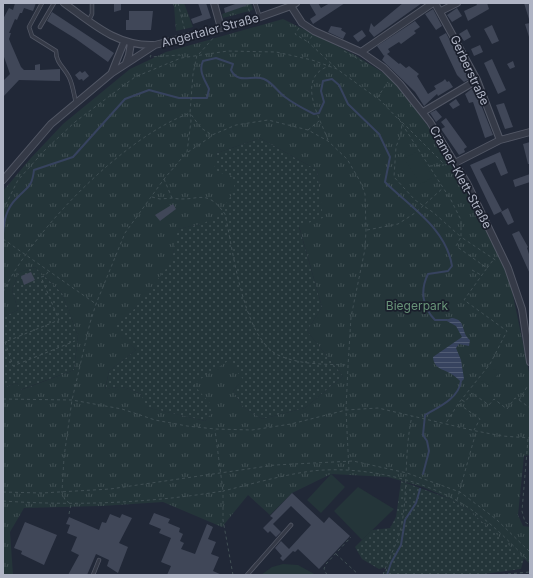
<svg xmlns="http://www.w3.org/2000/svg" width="533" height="578" viewBox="0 0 533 578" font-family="Inter,sans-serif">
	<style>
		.grass { fill: url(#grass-dots) }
		.park { fill: url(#park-tufts); fill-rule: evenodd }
		.pitch { fill: #243539 }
		.water { fill: url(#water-rules) }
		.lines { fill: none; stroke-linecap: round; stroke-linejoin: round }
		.stream { stroke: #37435f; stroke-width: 2 }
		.building { fill: #404758 }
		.service-casing { stroke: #525765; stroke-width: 4.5 }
		.minor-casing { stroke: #525765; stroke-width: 8 }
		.path { stroke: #415055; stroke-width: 1; stroke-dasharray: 3 3; stroke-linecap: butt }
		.service { stroke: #353a47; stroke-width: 3 }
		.minor { stroke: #353a47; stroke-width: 6 }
		.labels { text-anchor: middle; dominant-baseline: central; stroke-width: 3.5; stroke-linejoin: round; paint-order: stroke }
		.street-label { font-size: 12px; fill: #afb4c4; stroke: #1a1f2c }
		.park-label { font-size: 12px; fill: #689378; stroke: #1a1f2c }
	</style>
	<defs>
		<pattern id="grass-dots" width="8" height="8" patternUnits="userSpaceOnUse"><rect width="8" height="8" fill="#243539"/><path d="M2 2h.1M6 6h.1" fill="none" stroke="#415054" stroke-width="1.8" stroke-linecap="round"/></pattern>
		<pattern id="park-tufts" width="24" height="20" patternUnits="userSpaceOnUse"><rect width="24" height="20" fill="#243539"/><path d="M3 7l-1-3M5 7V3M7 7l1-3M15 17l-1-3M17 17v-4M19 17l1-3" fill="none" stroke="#415054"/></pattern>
		<pattern id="water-rules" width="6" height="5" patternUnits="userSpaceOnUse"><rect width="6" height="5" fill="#37435f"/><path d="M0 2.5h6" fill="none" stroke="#515c74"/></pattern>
	</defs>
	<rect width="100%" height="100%" fill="#212837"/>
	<!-- grass -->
	<path class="grass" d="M260 138 317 170 324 218 299 227 322 307 307 331 343 376 305 408 262 419 243 407 233 391 243 379 205 421 145 407 141 394C126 388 121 384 105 390L109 371 136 350 114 327 135 308 173 254 177 229 201 224 217 153Z
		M35 267 62 293 78 336 74 370 20 390 17 383 3 388V317L18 310 12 290 19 272Z
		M401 481 450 499 470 511 524 558 521 569 477 575H384L387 567 379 569 362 559 355 547 372 530 390 528 396 517Z"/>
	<!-- park -->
	<path class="park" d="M172 3H184L193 27 176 31 174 6Z
		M243 3H251L253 10 223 18 222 14 244 6Z
		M283 19 355 55 390 77 418 112 445 151 494 241 511 286 530 377V455L524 456 518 515 523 526 530 527V564L470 511 450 499 423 487 388 477 331 474 292 493 270 515 248 495 222 527 163 502 102 506 24 508 10 532 13 575H3V388L17 383 21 390 74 370 78 336 62 293 35 267 19 272 12 290 18 310 3 317V191L30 159 63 124 130 69 166 52ZM260 138 317 170 323 218 299 226 322 307 307 331 343 376 305 408 262 419 243 407 233 391 243 379 228 361 193 384 215 409 205 421 146 407 141 394C124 387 123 385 105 389L109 371 136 350 115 327 135 308 169 265 173 254 178 229 201 224 218 217 235 189 232 176 214 171 217 153Z"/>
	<!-- pitch -->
	<path class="pitch" d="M417 151 433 177 421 184 404 159Z
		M490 366 499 373 489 386 479 379Z
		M331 474 345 487 321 513 307 500Z
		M358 487 394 509 362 540 334 511Z
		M283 564 298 565 316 575H261L272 567Z"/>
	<!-- water -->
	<path class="water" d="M452 318C467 320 460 332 470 340L469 346 459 344 456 348 461 360 464 379 461 382C459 380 456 377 453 375 445 369 434 370 433 357L462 337 456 326 445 320Z"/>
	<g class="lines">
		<!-- stream -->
		<path class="stream" d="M3 234C4 221 6 209 16 199 27 187 32 188 34 170L73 157 125 99 149 90 179 98H207L209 89C205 80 198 71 203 61L216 58 233 64 231 70C238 85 253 74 264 79 273 83 277 91 285 97 294 104 304 109 314 114L319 113 324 102 321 91 323 81 332 79 339 85 348 104 379 134 390 157 385 182C410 207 446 228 452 266L448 271 428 274C420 290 422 307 435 320H447
			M423 474 429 451 427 441 423 435 425 415C439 407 459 398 461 381
			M387 575 391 563 401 545 405 520 416 503 420 489"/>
	</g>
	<!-- building -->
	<path class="building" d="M15 3H36L33 11 24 8 22 13H20L17 20 15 19 9 33H11L9 39 11 44 21 67 24 70H35V65L40 64V70L60 69V81L19 80 3 97V81L10 74 3 54V19L9 8 13 10Z
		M114 3H121V10L114 12Z
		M198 3H206L211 18 193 24 191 19 202 15Z
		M238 3 251 4 225 13 224 8Z
		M309 3H318L321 8 330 3H345L313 24 310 19 316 15Z
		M403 3H422L374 37 369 31 371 23 374 27Z
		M476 3H487L489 9 468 21 464 11 477 5Z
		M524 3H530V18L529 19Z
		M457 8 462 16 452 22 447 15Z
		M433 9 442 26 436 30 425 14Z
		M129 11H153L151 30H126V20H129Z
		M52 12 114 53 108 62 76 39 47 21Z
		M415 21 420 27 414 31 416 33 401 44 399 42 388 49 390 52 387 54 399 64 400 63 406 68 409 66 419 74 417 76 428 94 436 89 434 86 443 81 445 79 447 82 449 81 453 87 438 96 437 94 424 106 415 92 382 60 385 55 384 56 377 46Z
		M530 23V37H529L525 24Z
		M492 25 499 41 492 44 484 29Z
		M331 26 342 28 341 30 346 33 343 39 328 32Z
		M467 29 471 37 464 41 459 34Z
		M362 30 366 36 358 42 353 36Z
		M446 33 470 79 464 82 457 75 439 37Z
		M480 45 483 52 474 56 471 49Z
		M492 59 506 90 498 94 484 63Z
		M513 61 515 67 510 69 507 64Z
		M80 71 82 73 85 71 89 76 83 81 82 79 79 80 75 75Z
		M474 87 493 135 485 138 473 102 469 103 465 94Z
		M456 99 460 105 453 109 449 104Z
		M504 103 513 127 505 129 496 105Z
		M436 110 442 117 436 122 430 113Z
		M446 118 467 147 464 149 465 152 459 155 441 129 445 127 441 122Z
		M530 142V164H528L523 144Z
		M500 152 508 173 501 176 495 162 480 169 502 211 494 215 470 165Z
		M530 174V182L515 187 513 180Z
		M173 204 176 209 160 221 155 215Z
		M508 208 514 222 508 225 501 212Z
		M519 231 528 247 527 248 530 257V274L512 234Z
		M31 272 35 280 24 285 21 276Z
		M292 493 324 523 329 517 350 536 319 569 298 549 295 552 293 551 283 561 280 558 282 556 275 548 281 541 289 549 311 525 291 506 273 524 281 532 276 537 270 531 268 533 263 528 273 518 270 516Z
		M154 513 170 519 168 523 180 528 179 532 183 534 180 541 184 543 181 549 195 554 207 524 213 527 208 539 216 542 211 554 219 557 213 571 222 575H167L171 566 161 562 171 538 159 533 161 529 149 524Z
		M110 514 120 518 122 514 132 518 119 543 128 547 118 573 107 566 109 560 96 554 87 575H68L79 555 71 551 77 537 67 533 70 525 66 524 69 517 99 530 102 522 106 523Z
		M25 522 57 535 44 565 21 554 22 551 14 548Z"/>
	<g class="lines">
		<!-- service casing -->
		<g class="service-casing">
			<path id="service" d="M42 3 29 27 32 36 56 51C56 63 64 67 69 77 73 85 74 95 76 103
				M255 3 260 18
				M89 20 92 14V3
				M40 27 54 3
				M93 575 99 560
				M247 575 291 525"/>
		</g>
		<!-- minor casing -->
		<g class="minor-casing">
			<path id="minor" d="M64 3C92 23 116 46 153 45
				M214 3 221 28
				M435 3 477 80 500 140
				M291 6 302 23 314 31 361 52 384 68 400 84 430 122 467 183 508 268 522 309 530 362
				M441 11 457 3
				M361 52 433 3
				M126 63 129 55 131 43
				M112 72 124 42
				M423 112 477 80
				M455 163 500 140 530 132
				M3 180 51 124 112 73 155 45 252 20 291 6 296 3"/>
		</g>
		<!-- path -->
		<path class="path" d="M178 3 185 31
			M247 3 250 14
			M299 28 295 34 308 42
			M312 36 308 42 336 68
			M344 51 367 64
			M199 54 215 36
			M151 55 150 57 180 55 181 57
			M377 98 388 82
			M398 118 445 165 449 164
			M402 124 451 200 461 220V237L497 261
			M308 130 319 121
			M328 140C320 118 295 78 329 66L330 63
			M188 152 212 136
			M430 166 444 165
			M164 179 172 198C198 203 205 186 225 214 233 249 243 338 278 355 300 365 324 364 347 365
			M152 197 160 199 172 198
			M3 210 18 180 45 150 75 122 135 77 181 58 228 51 276 52 312 60 337 69 381 101 402 123 401 134 396 147 394 177 415 200 434 213 461 237 456 246 487 268 464 300 507 331 490 364 458 404 446 423
			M367 230 398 224 415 213 443 188
			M3 239 96 304
			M487 268 494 259
			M472 270 481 275
			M48 272 45 276 41 277 59 320 5 342 13 366 75 341
			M3 292C34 229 124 137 190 113L193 74 197 55
			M3 399 72 400 122 409 155 420 187 426 215 429 252 430 291 424 346 410 378 408 476 431 502 436 530 438
			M462 400 465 402 472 393 489 405 494 399 507 409 515 398 519 400 527 387 530 386
			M519 400 530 408
			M459 404 480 419 474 430
			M528 439 522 511 525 522 530 525
			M3 492 42 493 110 489 275 465 353 461 407 473 460 492 496 519 530 552
			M457 500 476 432
			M3 501C77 506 150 503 223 491L215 430
			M69 514 71 504 65 500 62 492 64 457 72 400 90 323 96 304 125 233 164 179 187 152 191 121 190 113 201 128 212 135 236 125 268 120 308 130 328 141 347 159 360 181 365 194 366 230 365 249 351 317 348 366 346 410 349 471
			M336 554 359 575
			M233 575 223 520V491C252 484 282 475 312 471 364 465 434 481 476 513 496 527 512 545 530 562
			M327 575 324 569 326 564 351 537
			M383 575C389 556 398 544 402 523 408 488 404 452 412 416
			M496 575 530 572"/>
		<!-- service -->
		<use href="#service" class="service"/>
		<!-- minor -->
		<use href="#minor" class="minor"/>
	</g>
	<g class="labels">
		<!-- street labels -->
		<g class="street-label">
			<text transform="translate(210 30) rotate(-15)">Angertaler Straße</text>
			<text transform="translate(470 70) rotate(65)">Gerberstraße</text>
			<text transform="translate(461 177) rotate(61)">Cramer-Klett-Straße</text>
		</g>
		<!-- park labels -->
		<g class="park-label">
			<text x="417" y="305">Biegerpark</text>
		</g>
	</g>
	<!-- border -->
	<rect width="533" height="578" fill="none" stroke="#afb4c4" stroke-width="8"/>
</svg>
